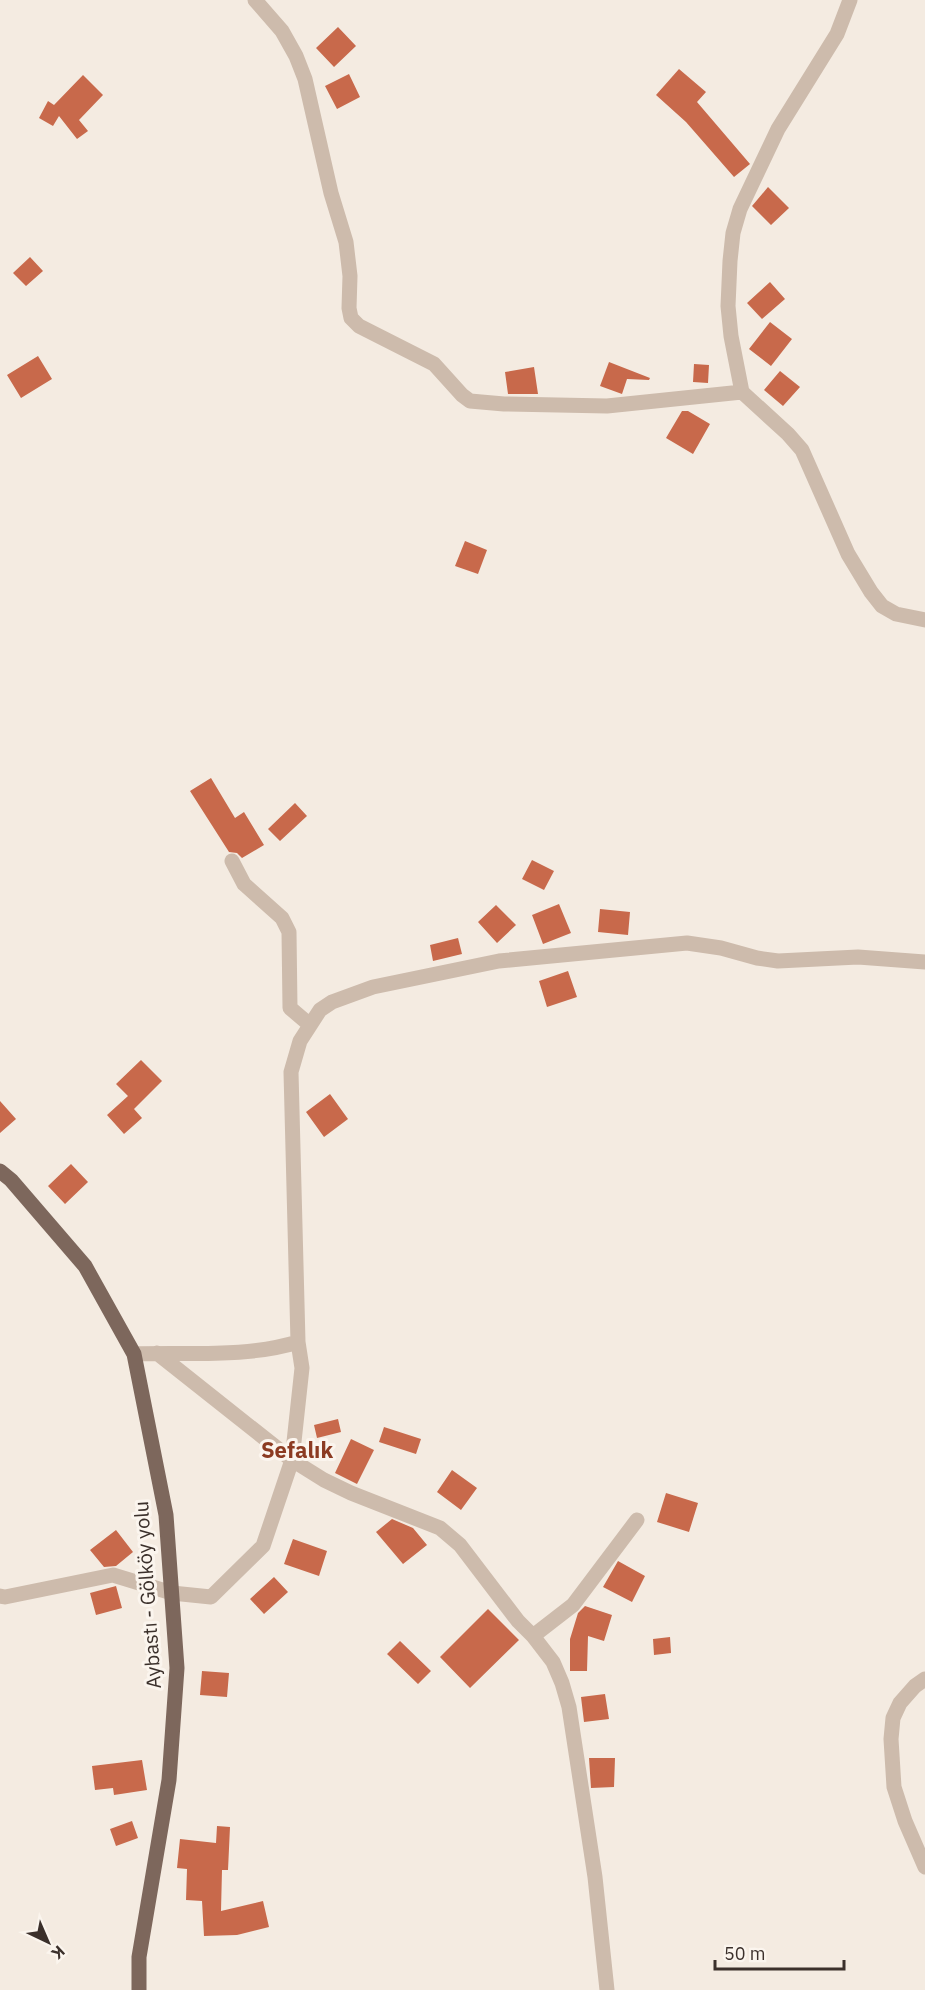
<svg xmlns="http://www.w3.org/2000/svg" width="925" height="1990" viewBox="0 0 925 1990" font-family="'IBM Plex Sans',sans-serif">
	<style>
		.building { fill: #c8694b }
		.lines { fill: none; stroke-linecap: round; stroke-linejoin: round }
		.minor { stroke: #cdbbac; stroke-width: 15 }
		.major { stroke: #7d675c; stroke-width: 15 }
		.labels { text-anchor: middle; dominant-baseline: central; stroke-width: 6; stroke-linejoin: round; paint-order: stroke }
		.street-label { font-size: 20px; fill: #3b302b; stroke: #fbf5ee }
		.quarter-label { font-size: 22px; font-weight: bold; fill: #8c3b22; stroke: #fbf5ee }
	</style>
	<rect width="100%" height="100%" fill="#f4ebe1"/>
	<!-- building -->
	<path class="building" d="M338 27 356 46 334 67 316 48Z
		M679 69 706 92 697 102 750 164 734 177 686 122 656 95Z
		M349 74 360 97 337 109 325 86Z
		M83 75 103 95 79 120 88 131 77 139 59 116 53 126 39 118 48 101 54 105Z
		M768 187 789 208 771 225 752 206Z
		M30 257 43 271 26 286 13 273Z
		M770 282 785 299 762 319 747 303Z
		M770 322 792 339 771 366 749 349Z
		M38 356 52 379 21 398 7 375Z
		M609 362 650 378 649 380 627 379 622 394 600 386Z
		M694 364 709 365 708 383 693 382Z
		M534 367 538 394H508L505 372Z
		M780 371 800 387 783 406 764 390Z
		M682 411H688L710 424 693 454 666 438Z
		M465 541 487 550 478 574 455 566Z
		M211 778 235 818 244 812 264 845 242 858 237 853 229 852 190 791Z
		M295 803 307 816 280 841 268 829Z
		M532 860 554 871 544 890 522 879Z
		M559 904 571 933 543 944 532 915Z
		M496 905 516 925 497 943 478 922Z
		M600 909 630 912 628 935 598 932Z
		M458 938 462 954 433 961 430 945Z
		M568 971 577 997 547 1007 539 981Z
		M141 1060 162 1081 134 1109 142 1118 124 1134 107 1115 128 1096 116 1084Z
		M330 1094 348 1119 324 1137 306 1112Z
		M0 1101 16 1119 0 1133Z
		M71 1164 88 1182 65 1204 48 1186Z
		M338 1419 341 1432 317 1438 314 1425Z
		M384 1427 421 1439 416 1454 379 1442Z
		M351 1439 374 1450 357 1484 335 1473Z
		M452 1470 477 1488 461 1510 437 1492Z
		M666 1493 698 1503 689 1532 657 1522Z
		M392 1519 413 1528 427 1545 403 1564 376 1532Z
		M116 1530 133 1552 116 1566 104 1567 90 1550Z
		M293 1539 327 1551 319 1576 284 1564Z
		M618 1561 645 1576 632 1602 603 1587Z
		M274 1577 288 1592 264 1614 250 1599Z
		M116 1586 122 1608 96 1615 90 1593Z
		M585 1606 612 1615 604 1641 588 1636 587 1671H570V1639L578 1613Z
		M488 1609 519 1640 470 1688 440 1657Z
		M670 1637 671 1653 654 1655 653 1639Z
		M400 1641 431 1671 418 1684 387 1654Z
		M202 1671 229 1673 227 1697 200 1695Z
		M605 1694 609 1719 584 1722 581 1697Z
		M589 1758H615L614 1787 591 1788Z
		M142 1760 147 1790 114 1795 113 1788 95 1790 92 1766Z
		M132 1821 138 1838 116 1846 110 1829Z
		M217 1826 230 1827 228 1870H222L221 1911 263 1901 269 1927 237 1935 204 1936 202 1901 186 1900 187 1869 177 1868 180 1839 216 1843Z"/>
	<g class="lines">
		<!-- minor -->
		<path class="minor" d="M255 0 282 31 296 56 305 79 331 193 346 242 350 276 349 308 351 318 359 326 434 364 462 395 470 401 504 404 607 406 742 392
			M850 0 837 34 778 129 740 209 733 233 730 261 728 306 731 336 742 392 788 434 802 450 848 554 871 592 882 606 896 614 925 620
			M232 861 244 884 282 918 289 932 290 1008 310 1025
			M157 1353 292 1460 324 1480 351 1493 440 1528 460 1545 518 1621 533 1636 553 1662 562 1683 569 1707 595 1877 607 1990
			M134 1354C188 1352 246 1358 298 1342L291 1072 300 1041 320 1010 332 1002 373 987 499 961 687 943 721 948 757 958 778 961 858 957 925 962
			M0 1596 5 1597 113 1575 172 1593 211 1597 263 1546 292 1460 302 1368 298 1342
			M533 1636 573 1605 637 1520
			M925 1679 915 1686 900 1703 893 1718 891 1739 894 1787 905 1821 925 1867"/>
		<!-- major -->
		<path class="major" d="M0 1171 11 1180 85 1266 134 1354 166 1515 177 1668 169 1780 139 1957V1990"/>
	</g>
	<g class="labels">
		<!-- street labels -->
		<g class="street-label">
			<text transform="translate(147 1595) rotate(-94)">Aybastı - Gölköy yolu</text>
		</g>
		<!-- quarter labels -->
		<g class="quarter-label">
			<text x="297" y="1449">Sefalık</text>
		</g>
	</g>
	<!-- north arrow -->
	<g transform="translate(48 1942) rotate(136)" stroke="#fbf5ee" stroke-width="4.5" paint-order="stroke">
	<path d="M0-4.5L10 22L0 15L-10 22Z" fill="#3b302b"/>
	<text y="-9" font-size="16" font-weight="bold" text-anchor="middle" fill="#3b302b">K</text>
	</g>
	<!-- scale -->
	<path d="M715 1960v9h129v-9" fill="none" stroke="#3b302b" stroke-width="3"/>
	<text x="724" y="1960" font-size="18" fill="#3b302b" stroke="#fbf5ee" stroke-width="4.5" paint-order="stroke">50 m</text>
</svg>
